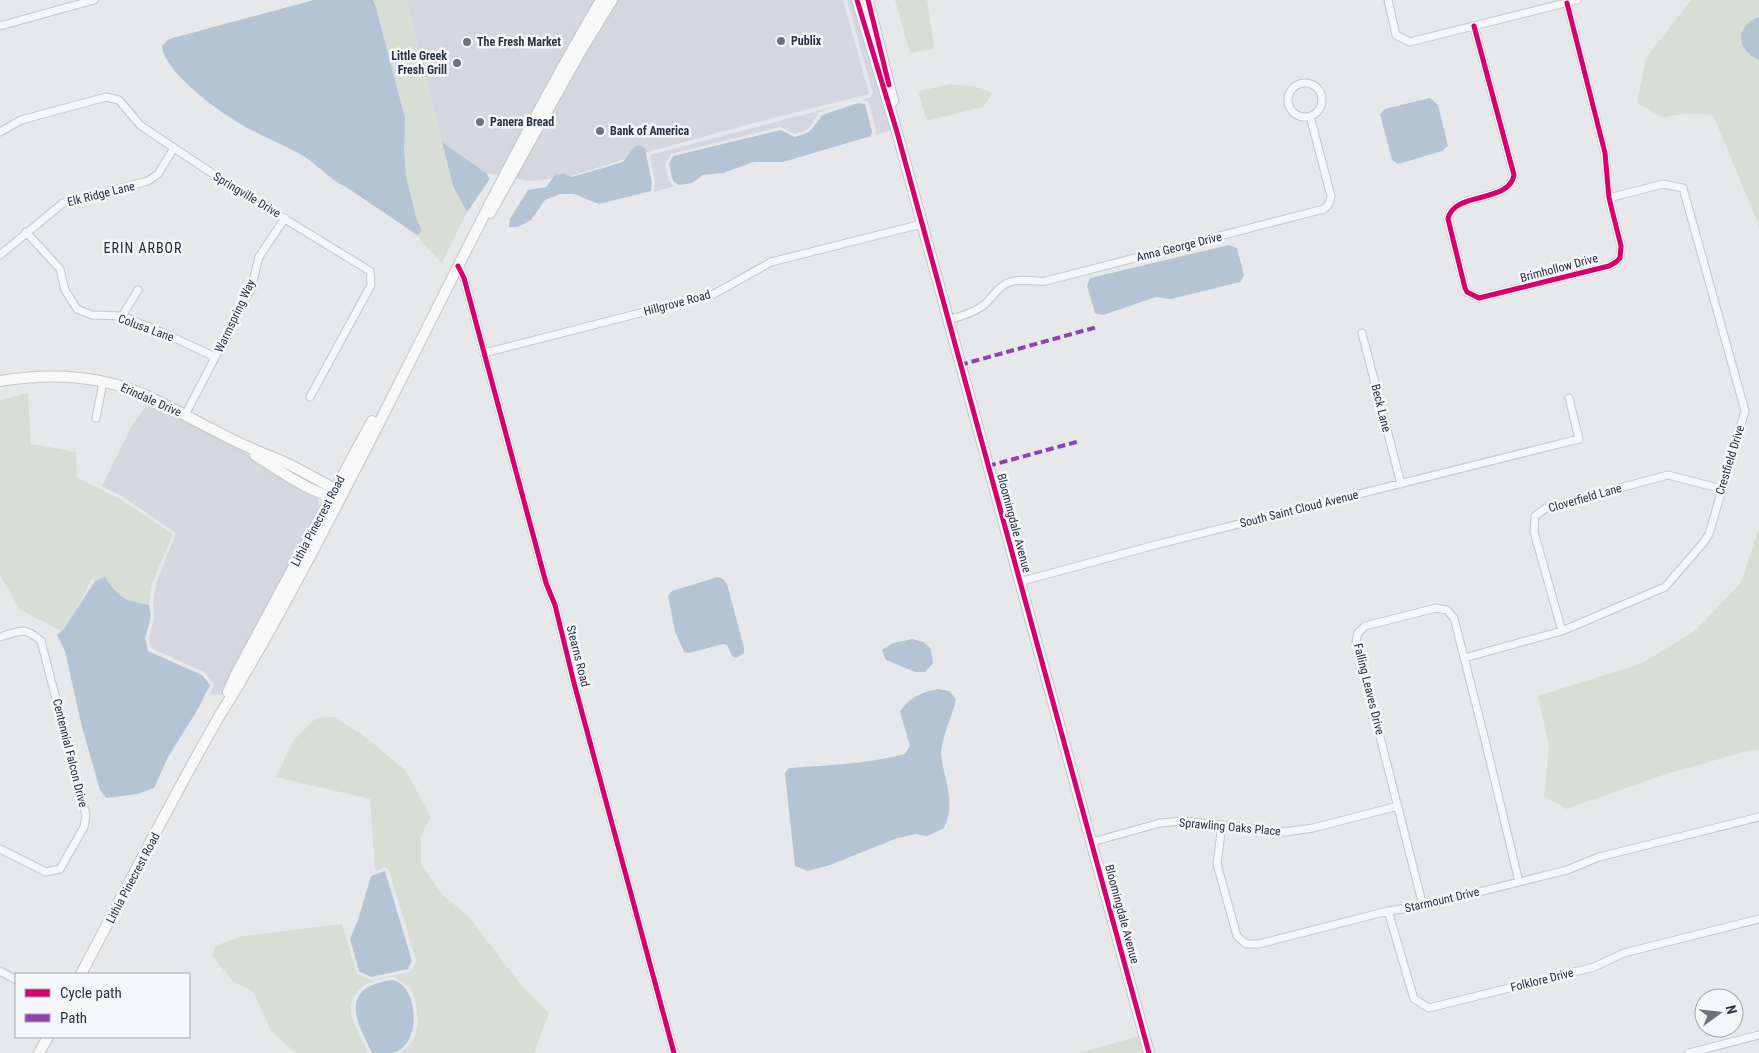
<svg xmlns="http://www.w3.org/2000/svg" width="1759" height="1053" viewBox="0 0 1759 1053" font-family="'Roboto Condensed',sans-serif">
	<style>
		.built { fill: #d4d7dd }
		.green { fill: #d6ded6 }
		.water { fill: #b4c4d5 }
		.lines { fill: none; stroke-linecap: round; stroke-linejoin: round }
		.street-casing { stroke: #c4c6c8; stroke-width: 9 }
		.secondary-casing { stroke: #c4c6c8; stroke-width: 12 }
		.street { stroke: #f5f6f7; stroke-width: 7 }
		.secondary { stroke: #f8f8f8; stroke-width: 10 }
		.quiet { stroke: #8e44ad; stroke-width: 4; stroke-dasharray: 8 4; stroke-linecap: butt }
		.cycleway-casing { stroke: #f4f6f9; stroke-width: 8 }
		.cycleway { stroke: #d6006c; stroke-width: 5 }
		.poi-dot { fill: #6c737f; stroke: #f4f6f9; stroke-width: 2 }
		.labels { text-anchor: middle; dominant-baseline: central; stroke-width: 5; stroke-linejoin: round; paint-order: stroke }
		.poi-label { font-size: 12px; font-weight: bold; fill: #2b3445; stroke: #f4f6f9; text-anchor: start }
		.street-label { font-size: 12px; fill: #2b3445; stroke: #f4f6f9 }
		.neighbourhood-label { font-size: 14px; letter-spacing: 1px; fill: #1d2536; stroke: #f4f6f9 }
	</style>
	<rect width="100%" height="100%" fill="#e6e8ea"/>
	<!-- built -->
	<path class="built" d="M406 0H843L869 94 769 119 651 151 568 177 529 181 486 173 442 142Z
		M847 0H852L892 130 875 135 876 130 869 103 867 101 861 100 871 97 873 93Z
		M844 104 819 112 811 126 805 131 795 134 780 127 671 154 665 165 669 181 674 186 654 192 655 182 650 155Z
		M150 402 233 445 278 475 317 497 319 503 320 507 233 669 222 695 210 694 214 684 204 672 151 648 149 638 154 618 153 605 156 584 176 533 122 496 102 486 133 423Z"/>
	<!-- green -->
	<path class="green" d="M370 0H406L453 185 467 212 442 263 420 241 405 174Z
		M895 0H927L934 45 932 49 910 53Z
		M1691 0H1759V230L1758 223 1713 115C1696 113 1680 113 1663 118L1637 103 1646 58Z
		M950 84C963 86 982 85 992 94L983 107 927 121 919 95 920 91Z
		M28 393 31 444 76 452 77 478 120 499 173 534 152 583 148 612 92 578 66 633 20 610 0 575V400Z
		M1759 527V750L1744 752 1663 775 1566 809 1544 796 1549 746 1538 696 1643 663 1696 630 1741 583Z
		M334 717 368 739 406 771 431 817 421 836V865L443 895 469 917 522 986 549 1013 534 1053H400L412 1042 418 1025 416 1003 411 989 395 977C374 977 349 988 351 1012 352 1022 364 1043 368 1053H296L271 1031 254 993 233 981 212 956 215 946 243 936 342 924 357 974 372 980 409 972 412 970 416 960 389 870 385 867 376 871 375 869 370 799 276 777 293 741 316 718Z
		M1139 1036 1144 1053H1079Z"/>
	<!-- water -->
	<path class="water" d="M314 0H373L376 8 405 118 404 151 406 176 416 218 422 231 417 235 346 187C332 181 322 169 309 160 288 145 261 137 239 123 217 110 165 73 162 46L169 39Z
		M1759 17V60C1736 50 1734 26 1759 17Z
		M1430 98 1438 105 1448 146 1442 151 1398 164 1392 160 1380 114 1385 109Z
		M858 103 865 104 872 131 871 136 783 162H754L723 173 703 175 692 183 679 185 673 181 669 164 673 156 781 130 794 137C812 133 812 129 822 115Z
		M442 142 486 173 490 179 467 212 453 186Z
		M639 145 645 148 652 183 651 191 599 204 574 194H560L545 200 531 220 518 227H509L510 219 528 190 546 187 556 174H564L572 177 623 162 634 147Z
		M1229 245 1237 248 1244 275 1240 282 1171 299 1156 297 1103 315 1095 313 1087 286 1090 278Z
		M105 577C117 597 126 601 149 605L151 617 145 638 148 651 202 675 210 685 198 709 168 757 154 788 137 794 106 798 100 790 81 723 65 651 57 635 64 629 95 581Z
		M718 577 723 579 727 584 744 648V653L736 658 732 656 727 645 723 644 689 653 684 652 675 631 668 596 672 591Z
		M912 639 924 642 931 649 933 663 925 672H915L886 660 882 650 893 643Z
		M938 689 949 691 956 699C952 717 943 733 941 752 941 758 943 765 944 771 949 792 953 809 944 828L927 836 915 834 895 839 830 865 808 871 795 866 785 773 789 768C828 765 868 764 905 754L910 746 900 712C909 697 922 692 938 689Z
		M385 871 412 961 408 969 371 977 359 971 350 939 358 920 371 876Z
		M391 980C419 982 423 1047 392 1053 386 1053 378 1053 372 1053 364 1034 344 1006 365 989 371 984 383 982 391 980Z"/>
	<g class="lines">
		<!-- street casing -->
		<g class="street-casing">
			<path id="street" d="M1388 0 1396 35 1410 42 1577 0
				M0 26 94 0
				M1474 26 1514 175C1509 204 1453 191 1448 219L1465 288 1467 292 1479 298 1609 266 1616 262 1620 258 1621 246 1609 198 1605 153 1567 3
				M1288 100a17 17 0 1 1 34 0a17 17 0 1 1-34 0Z
				M0 132 21 120 106 97 119 100 140 125 174 148 239 191 370 271 371 285 310 397
				M26 232 60 269 65 290 77 309 92 315 122 316 168 335 215 357
				M0 255 63 203 148 181 158 174 174 148
				M458 266 464 278 546 583 555 605 574 683 674 1053
				M122 316 138 290
				M948 320C959 317 971 314 981 307 992 300 997 286 1010 282 1021 278 1034 282 1046 281L1324 209 1329 204 1331 196 1310 116
				M1362 333 1401 484
				M484 353 714 294 771 262 922 224
				M185 415 251 289 259 257 285 218
				M96 418 103 382
				M1019 582 1155 545 1579 439 1569 398
				M1562 631 1534 532 1535 516 1546 508 1668 475 1722 489
				M0 637C20 631 24 626 41 641L86 815 84 827 60 869 46 872 0 849
				M1464 658 1562 631 1665 587 1704 542 1709 534 1745 411 1683 188 1663 184 1609 198
				M1222 825 1217 864 1237 936 1246 944H1259L1388 911 1423 906 1567 870 1599 857 1759 817
				M1092 842 1160 823 1183 821 1285 832 1313 828 1398 806
				M1423 906 1356 642 1358 633 1365 626 1436 608 1447 610 1454 618 1485 740 1519 882
				M1388 911 1414 999 1429 1008 1594 967 1624 953 1759 919
				M0 971 16 980
				M1689 1053 1759 1035"/>
		</g>
		<!-- secondary casing -->
		<g class="secondary-casing">
			<path id="secondary" d="M857 0 897 132 1149 1053
				M868 0 893 101
				M490 213 583 47 612 0
				M0 381C47 373 98 375 143 394 174 408 204 426 235 441 251 449 268 455 284 462 301 470 318 480 335 489L337 493
				M255 455C275 468 314 495 337 498
				M228 692 236 674 372 421
				M81 974C124 893 166 810 212 729 221 712 233 695 243 677 278 618 310 557 341 497 428 331 506 161 601 0
				M39 1053 48 1037"/>
		</g>
		<!-- street -->
		<use href="#street" class="street"/>
		<!-- secondary -->
		<use href="#secondary" class="secondary"/>
		<!-- quiet -->
		<path class="quiet" d="M960 365 1097 327
			M988 466 1080 441"/>
		<!-- cycleway casing -->
		<g class="cycleway-casing">
			<path id="cycleway" d="M857 0 897 132 1149 1053
				M868 0 889 85
				M1474 26 1514 175C1509 204 1453 191 1448 219L1465 288 1467 292 1479 298 1609 266 1616 262 1620 258 1621 246 1609 198 1605 153 1567 3
				M458 266 464 278 546 583 555 605 574 683 674 1053"/>
		</g>
		<!-- cycleway -->
		<use href="#cycleway" class="cycleway"/>
	</g>
	<!-- markers -->
	<g class="poi-dot">
		<circle cx="781" cy="41" r="5"/>
		<circle cx="467" cy="42" r="5"/>
		<circle cx="457" cy="63" r="5"/>
		<circle cx="480" cy="122" r="5"/>
		<circle cx="600" cy="131" r="5"/>
	</g>
	<g class="labels">
		<!-- poi labels -->
		<g class="poi-label">
			<text x="791" y="41">Publix</text>
			<text x="477" y="42">The Fresh Market</text>
			<text x="447" y="56" text-anchor="end">Little Greek<tspan x="447" dy="14">Fresh Grill</tspan></text>
			<text x="490" y="122">Panera Bread</text>
			<text x="610" y="131">Bank of America</text>
		</g>
		<!-- street labels -->
		<g class="street-label">
			<text transform="translate(101 194) rotate(-14)">Elk Ridge Lane</text>
			<text transform="translate(247 195) rotate(31)">Springville Drive</text>
			<text transform="translate(1179 247) rotate(-14)">Anna George Drive</text>
			<text transform="translate(1559 268) rotate(-15)">Brimhollow Drive</text>
			<text transform="translate(677 303) rotate(-15)">Hillgrove Road</text>
			<text transform="translate(235 316) rotate(-65)">Warmspring Way</text>
			<text transform="translate(146 328) rotate(20)">Colusa Lane</text>
			<text transform="translate(151 400) rotate(24)">Erindale Drive</text>
			<text transform="translate(1381 408) rotate(76)">Beck Lane</text>
			<text transform="translate(1730 460) rotate(-73)">Crestfield Drive</text>
			<text transform="translate(1585 498) rotate(-16)">Cloverfield Lane</text>
			<text transform="translate(1299 509) rotate(-14)">South Saint Cloud Avenue</text>
			<text transform="translate(318 521) rotate(-62)">Lithia Pinecrest Road</text>
			<text transform="translate(1014 523) rotate(75)">Bloomingdale Avenue</text>
			<text transform="translate(578 656) rotate(76)">Stearns Road</text>
			<text transform="translate(1369 689) rotate(76)">Falling Leaves Drive</text>
			<text transform="translate(70 753) rotate(76)">Centennial Falcon Drive</text>
			<text transform="translate(1230 827) rotate(5)">Sprawling Oaks Place</text>
			<text transform="translate(133 878) rotate(-62)">Lithia Pinecrest Road</text>
			<text transform="translate(1442 900) rotate(-13)">Starmount Drive</text>
			<text transform="translate(1122 914) rotate(75)">Bloomingdale Avenue</text>
			<text transform="translate(1542 980) rotate(-14)">Folklore Drive</text>
		</g>
		<!-- neighbourhood labels -->
		<g class="neighbourhood-label">
			<text x="143" y="248">ERIN ARBOR</text>
		</g>
	</g>
	<!-- legend -->
	<rect x="15" y="973" width="175" height="65" fill="#f4f6f9" stroke="#a4a8b1"/>
	<rect x="25" y="989" width="25" height="8" fill="#d6006c" stroke="#a4a8b1"/>
	<text x="60" y="998" font-size="15" fill="#2b3445">Cycle path</text>
	<rect x="25" y="1014" width="25" height="8" fill="#8e44ad" stroke="#a4a8b1"/>
	<text x="60" y="1023" font-size="15" fill="#2b3445">Path</text>
	<!-- north arrow -->
	<g transform="translate(1719 1013) rotate(75)"><circle r="24" fill="#f4f6f9" stroke="#a4a8b1"/>
	<path d="M0-4L9 19L0 12L-9 19Z" fill="#6c737f"/>
	<text y="-8" font-size="14" font-weight="bold" text-anchor="middle" fill="#2b3445">N</text>
	</g>
</svg>
